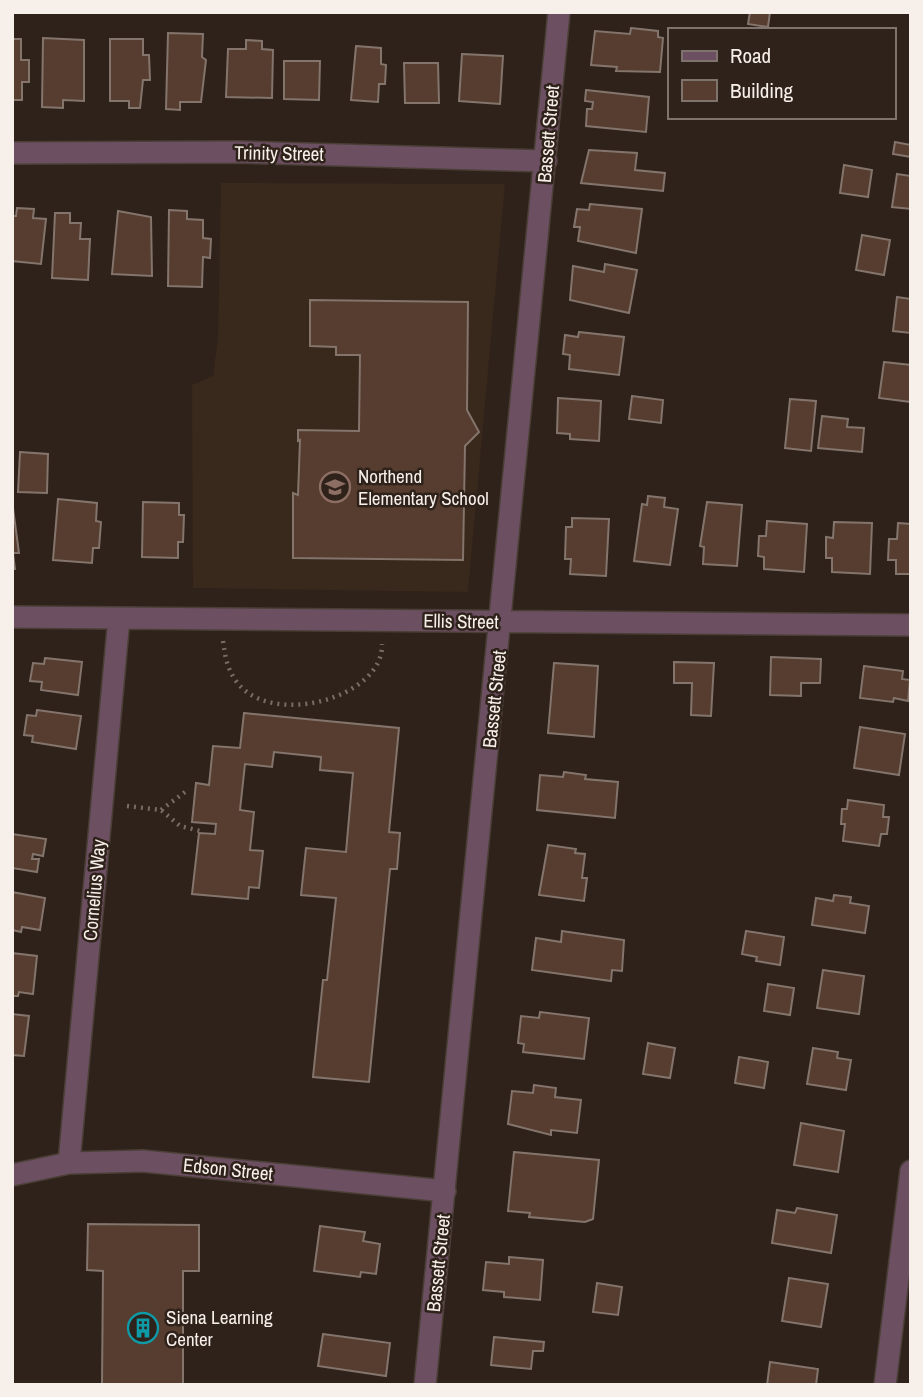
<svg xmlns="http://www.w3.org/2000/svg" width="923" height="1397" viewBox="0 0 923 1397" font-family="'Archivo Narrow',sans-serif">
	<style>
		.built { fill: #39281c }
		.building { fill: #563d2f; stroke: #83746c; stroke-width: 2 }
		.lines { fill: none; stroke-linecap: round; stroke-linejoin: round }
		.minor-casing { stroke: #4a3f37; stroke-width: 24 }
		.path { stroke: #786d66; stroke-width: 4.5; stroke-dasharray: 2 5; stroke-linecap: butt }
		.minor { stroke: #6c4f61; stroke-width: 21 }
		.labels { text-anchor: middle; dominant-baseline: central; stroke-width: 5; stroke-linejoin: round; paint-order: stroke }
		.street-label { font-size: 19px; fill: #f7efe9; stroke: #2e221a }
		.poi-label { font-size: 19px; fill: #f7efe9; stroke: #2e221a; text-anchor: start }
	</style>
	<rect width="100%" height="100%" fill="#2e221a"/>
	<!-- built -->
	<path class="built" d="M221 183 505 184 468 592 193 588 192 385 213 376 218 338Z"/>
	<!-- building -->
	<path class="building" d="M750 12H770L768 27 748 24Z
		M631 28 658 31V37L663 38 660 72 616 71 617 67 591 65 595 31 630 34Z
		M168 33 203 34 202 57 206 60 201 102H180V110L166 109Z
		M43 38 84 40V101L63 100V108L42 107Z
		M12 39H21V60H29V82H22V100H12Z
		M110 39H143V55H149L150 80H143L140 108H129V101H110Z
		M246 40 262 41V49L273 50 272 98 226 97 228 49H246Z
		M356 46 381 48V64L386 65 385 84H379L378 102 351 100Z
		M462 54 503 56 500 104 459 101Z
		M284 61H320L319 100 284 99Z
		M404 63H438L439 103H405Z
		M586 90 649 97 646 132 586 126 587 109H592L593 102 585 101Z
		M895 142 911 145V157L893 154Z
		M589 150 637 153 635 170 665 173 663 191 581 183Z
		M844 165 872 170 868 197 840 193Z
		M897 174 911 176V209L892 207Z
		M590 204 642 209 636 253 578 241 580 227H574L577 209 589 210Z
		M17 208 34 209 33 218 46 219 41 264 12 261V216H16Z
		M169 210 187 211V219L203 220V238L211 239 210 258 203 257 202 287 168 286Z
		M118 211 151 217 152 276 112 274Z
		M55 213H70V223H81L80 239H90L88 280 52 278Z
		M862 235 890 240 884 275 856 270Z
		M605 264 637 270 629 313 570 300 573 266 604 272Z
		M897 297 911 299V333L893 331Z
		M310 300 468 302 467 410 479 432 465 446 463 560 293 558V493L298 495 300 440 298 441V430L359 431 360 355H336V347L310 346Z
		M579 332 624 337 619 375 569 369 570 355 563 354 565 335 578 337Z
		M884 362 911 365V402L879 398Z
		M632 396 663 400 661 423 629 419Z
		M558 398 601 401 599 441 570 439V434L557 433Z
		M790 399 816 401 811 451 785 448Z
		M822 416 848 419 847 427 864 428 862 452 818 448Z
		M20 452 48 454 47 493 18 492Z
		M648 496 665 498 664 507 678 509 670 565 634 561 642 504 647 505Z
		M58 499 97 503 96 521 101 522 99 548H93L92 563 53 560Z
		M143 502 179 503V515H184L183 542H178V558L142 557Z
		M707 502 742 505 737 566 703 564 704 547 700 546Z
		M13 508 19 553H13L15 569H12Z
		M572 518 609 519 606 576 570 574 571 559H565L566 527H572Z
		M767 521 807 524 804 572 764 569V557L758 556 759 536H766Z
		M834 522 872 523 870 574 832 572V558H826V537L833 538Z
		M898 523 911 524V574H896V560H888L889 539H897Z
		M771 657 821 659 820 683H801V696L770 695Z
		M45 658 82 662 78 695 41 690 42 682 30 681 33 663 44 664Z
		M674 662 714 663 711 716 691 715 692 683H674Z
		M554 663 598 666 594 737 548 733Z
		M864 666 903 671 902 679 910 680 908 701 894 698 893 702 860 698Z
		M37 710 81 716 76 749 32 742 33 736 24 735 27 715 36 716Z
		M244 713 399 728 389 832 400 833 397 869H390L369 1082 313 1077 323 980H327L336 898 301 895 306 848 346 852 353 773 320 770 321 757 274 752 272 767 245 764 240 810 254 812 250 850 263 851 259 888 249 887 248 899 192 894 199 833 215 834 216 824 192 822 196 783 209 785 213 746 240 748Z
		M860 727 905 734 899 775 854 768Z
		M564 772 586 775 585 779 618 782 615 818 537 810 540 775 563 777Z
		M848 800 884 805 883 817H889L887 834H881L879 846 843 841 845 824H841L842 809H847Z
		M12 834 46 839 43 856 33 854 32 859H39L37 872 12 868Z
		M548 845 576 849 575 853 585 854 582 878H587L584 901 539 895Z
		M12 892 45 898 40 930 22 927 21 932 12 930Z
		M834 895 851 897 850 903 869 906 865 933 812 925 816 898 833 901Z
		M562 931 624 940 622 971 612 970 611 981 532 970 536 938 561 942Z
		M746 931 784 937 780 965 756 961 757 957 742 954Z
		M12 953 37 956 33 994 19 992 18 996H12Z
		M823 970 864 976 859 1014 817 1008Z
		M768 984 794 988 790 1015 764 1011Z
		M540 1012 589 1018 584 1059 523 1052 524 1044 518 1043 521 1016 539 1018Z
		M12 1014 29 1016 24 1056 12 1055Z
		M648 1043 675 1048 670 1078 643 1074Z
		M813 1048 838 1052 837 1058 851 1060 846 1090 807 1084Z
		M739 1057 768 1062 764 1088 735 1083Z
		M534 1085 556 1088 555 1097 581 1100 577 1133 551 1130V1135L508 1124 512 1091 533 1093Z
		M801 1123 844 1131 838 1172 794 1165Z
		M514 1152 599 1160 593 1219 585 1222 529 1217 530 1213 508 1211Z
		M797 1208 837 1215 831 1253 772 1243 777 1210 795 1213Z
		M88 1224 199 1225V1271H183V1385H102L103 1271 87 1270Z
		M320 1226 365 1232 363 1241 380 1244 376 1274 361 1272 360 1277 314 1271Z
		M509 1257 543 1260 540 1300 504 1297V1292L483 1290 486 1262 509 1264Z
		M789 1278 828 1284 821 1327 782 1321Z
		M597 1283 622 1287 618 1315 593 1312Z
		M323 1334 390 1343 386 1376 318 1366Z
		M494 1337 544 1342 543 1351H533L531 1369 491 1365Z
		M770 1362 818 1369 816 1385H767Z"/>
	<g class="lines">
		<!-- minor casing -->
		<g class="minor-casing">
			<path id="minor" d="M12 153 240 152 546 161
				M12 617 911 625
				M69 1163 119 618
				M12 1175 69 1163 143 1161 445 1191
				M425 1385 559 12
				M885 1385 911 1171"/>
		</g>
		<!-- path -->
		<path class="path" d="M223 641C225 656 227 668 236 681 270 729 384 698 382 644
			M127 806 161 810 180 826 200 831
			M161 810 185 792"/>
		<!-- minor -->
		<use href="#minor" class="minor"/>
	</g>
	<!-- icons -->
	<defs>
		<g id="school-ring" transform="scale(1.575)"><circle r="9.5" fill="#2e221a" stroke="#8d6e63" stroke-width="1.5"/><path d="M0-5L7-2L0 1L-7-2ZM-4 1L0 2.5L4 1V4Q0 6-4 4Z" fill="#8d6e63"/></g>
		<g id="building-ring" transform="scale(1.575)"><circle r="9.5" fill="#2e221a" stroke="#0f9aa8" stroke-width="1.5"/><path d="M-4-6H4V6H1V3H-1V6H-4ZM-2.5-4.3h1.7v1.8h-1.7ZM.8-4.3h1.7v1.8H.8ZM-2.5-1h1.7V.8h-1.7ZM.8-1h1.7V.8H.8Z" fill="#0f9aa8"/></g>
	</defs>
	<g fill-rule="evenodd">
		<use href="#school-ring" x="335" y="487"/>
		<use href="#building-ring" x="143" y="1328"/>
	</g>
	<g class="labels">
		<!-- street labels -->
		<g class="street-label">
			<text transform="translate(548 134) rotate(-85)">Bassett Street</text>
			<text transform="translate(279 153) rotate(1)">Trinity Street</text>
			<text transform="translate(461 621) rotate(1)">Ellis Street</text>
			<text transform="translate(494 699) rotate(-84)">Bassett Street</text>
			<text transform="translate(94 890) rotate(-85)">Cornelius Way</text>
			<text transform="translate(228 1169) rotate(6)">Edson Street</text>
			<text transform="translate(438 1263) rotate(-84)">Bassett Street</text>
		</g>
		<!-- poi labels -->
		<g class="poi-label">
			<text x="358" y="476">Northend<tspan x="358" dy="22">Elementary School</tspan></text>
			<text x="166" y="1317">Siena Learning<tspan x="166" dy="22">Center</tspan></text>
		</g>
	</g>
	<!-- border -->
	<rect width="923" height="1397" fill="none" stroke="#f7efe9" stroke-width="28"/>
	<!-- legend -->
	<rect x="668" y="28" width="228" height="91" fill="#2e221a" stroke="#7e746d" stroke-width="2"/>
	<rect x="682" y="51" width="35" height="10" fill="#6c4f61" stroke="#7e746d" stroke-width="2"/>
	<text x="730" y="63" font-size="21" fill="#f7efe9">Road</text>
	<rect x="682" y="80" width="35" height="21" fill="#563d2f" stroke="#7e746d" stroke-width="2"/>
	<text x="730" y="98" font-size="21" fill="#f7efe9">Building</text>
</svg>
